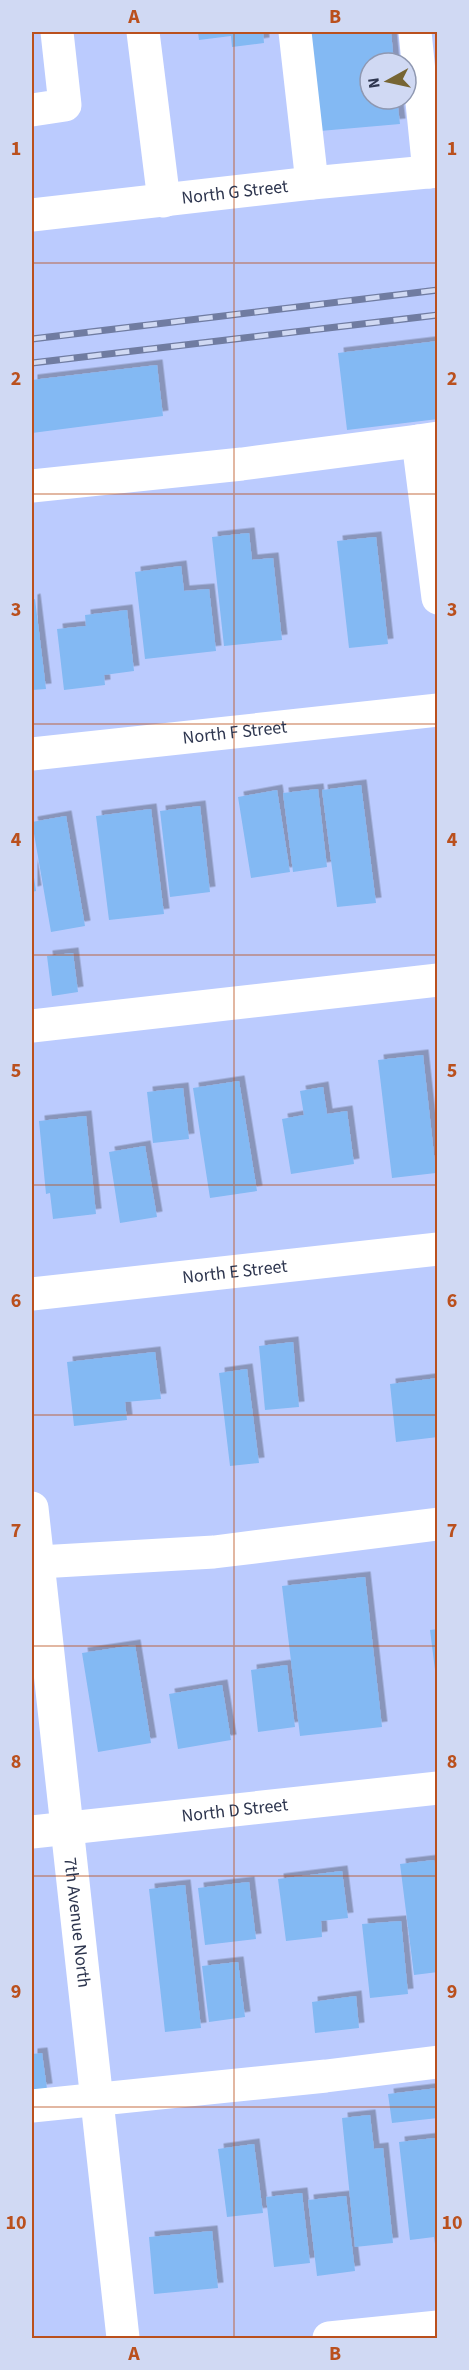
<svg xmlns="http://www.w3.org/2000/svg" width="469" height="2370" viewBox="0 0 469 2370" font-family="'Source Sans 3',sans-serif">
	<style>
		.building { fill: #83b9f3; filter: url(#shadow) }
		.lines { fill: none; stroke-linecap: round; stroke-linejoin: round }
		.minor { stroke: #fff; stroke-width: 33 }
		.rail-casing { stroke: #707ca1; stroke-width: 7 }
		.rail { stroke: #d0d9f3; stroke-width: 4.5; stroke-dasharray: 14; stroke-linecap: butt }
		.grid { fill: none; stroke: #ba501d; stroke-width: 1.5; stroke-opacity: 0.55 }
		.labels { text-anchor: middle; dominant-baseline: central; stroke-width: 6; stroke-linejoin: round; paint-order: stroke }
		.street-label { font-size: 18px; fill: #2e364f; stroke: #d0d9f3 }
		.neatline { fill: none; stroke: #ba501d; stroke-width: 2 }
		.grid-label { font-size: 20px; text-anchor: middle; font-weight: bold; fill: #ba501d }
	</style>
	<defs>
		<filter id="shadow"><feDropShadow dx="5.5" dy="-5.5" stdDeviation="0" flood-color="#0004"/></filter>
	</defs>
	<rect width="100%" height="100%" fill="#bbcbfe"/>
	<!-- building -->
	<path class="building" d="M198 32H263L264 43 232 47 231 36 199 40Z
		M310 32H391L394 63H370V99H397L400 124 320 131Z
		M438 341V419L347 430 338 353Z
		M157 365 163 416 32 433V380Z
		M249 533 252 560 273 558 282 640 224 646 212 537Z
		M376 537 388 644 349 648 337 541Z
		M181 566 184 591 209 589 216 651 145 659 135 572Z
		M35 599 46 689 32 690V600Z
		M127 610 134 671 104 675 105 685 64 690 57 629 86 626 85 615Z
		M361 785 376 903 337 907 322 790Z
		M318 789 327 867 293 872 283 793Z
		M277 790 290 872 251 878 238 797Z
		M200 806 210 892 170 897 160 811Z
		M151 809 164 914 109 920 96 816Z
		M66 816 85 926 51 932 32 822Z
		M32 864 36 891 32 892Z
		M73 953 78 992 52 996 47 956Z
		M423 1055 436 1173 392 1178 378 1060Z
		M239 1081 257 1191 210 1198 193 1088Z
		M323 1087 327 1114 347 1111 354 1164 291 1174 282 1119 304 1115 300 1091Z
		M183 1088 189 1139 153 1143 147 1092Z
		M86 1116 96 1214 53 1219 50 1193 46 1194 39 1121Z
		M145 1146 157 1217 120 1223 109 1152Z
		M293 1342 299 1407 265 1410 259 1346Z
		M155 1352 161 1399 125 1402 127 1420 74 1426 67 1362Z
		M247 1369 259 1463 230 1466 219 1373Z
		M438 1378V1437L396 1442 390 1384Z
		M365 1577 382 1727 300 1736 282 1586Z
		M438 1629V1678H436L430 1630Z
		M135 1645 151 1743 98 1752 82 1653Z
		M287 1665 295 1727 258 1732 251 1670Z
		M222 1685 231 1740 178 1749 169 1694Z
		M434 1860 438 1891V1972L414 1975 400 1864Z
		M342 1871 348 1918 321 1921 322 1937 286 1941 278 1879Z
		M249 1882 256 1939 205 1945 198 1888Z
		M185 1885 201 2028 165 2032 149 1889Z
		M401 1921 408 1994 370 1998 362 1924Z
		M238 1962 245 2017 209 2022 202 1966Z
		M356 1996 359 2028 315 2033 312 2002Z
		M42 2053 47 2089 32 2091V2054Z
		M438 2088V2118L392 2123 388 2094Z
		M370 2115 374 2149 383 2148 393 2243 355 2247 342 2118Z
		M435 2138 438 2156 436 2251 434 2237 410 2240 399 2142Z
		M254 2144 263 2213 227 2217 218 2149Z
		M302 2193 310 2263 274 2267 266 2197Z
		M346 2196 355 2271 317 2276 308 2200Z
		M212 2231 218 2288 154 2294 149 2237Z"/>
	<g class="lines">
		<!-- minor -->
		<g class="minor">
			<path d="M143 32 164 201"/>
			<path d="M295 32 312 183"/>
			<path d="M415 32 429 172"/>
			<path d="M32 110 65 105 57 32"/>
			<path id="s1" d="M32 215 312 183 438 171"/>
			<path d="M438 438 418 441 438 598"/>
			<path d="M32 486 242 464 418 441"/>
			<path id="s2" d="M32 754 438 710"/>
			<path d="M32 1026 438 980"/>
			<path id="s3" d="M32 1294 438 1249"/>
			<path id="s4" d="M32 1508 123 2338"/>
			<path d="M39 1562 214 1552 438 1524"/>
			<path id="s5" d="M32 1832 438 1788"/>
			<path d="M32 2106 326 2076 438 2062"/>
			<path d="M329 2338 438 2327"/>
		</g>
		<!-- rail casing -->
		<g class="rail-casing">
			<path id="rail" d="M32 339 438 290
				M32 363 438 315"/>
		</g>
		<!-- rail -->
		<use href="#rail" class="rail"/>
	</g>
	<!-- grid -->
	<path class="grid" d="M234 32V2338M32 263H438M32 494H438M32 724H438M32 955H438M32 1185H438M32 1415H438M32 1646H438M32 1876H438M32 2107H438"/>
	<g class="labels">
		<!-- street labels -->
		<g class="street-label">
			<text stroke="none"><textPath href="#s1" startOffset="204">North G Street</textPath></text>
			<text stroke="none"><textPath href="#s2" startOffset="204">North F Street</textPath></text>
			<text stroke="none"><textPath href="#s3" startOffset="204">North E Street</textPath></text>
			<text stroke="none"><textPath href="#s5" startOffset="204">North D Street</textPath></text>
			<text stroke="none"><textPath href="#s4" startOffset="417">7th Avenue North</textPath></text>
		</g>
	</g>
	<!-- border -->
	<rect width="469" height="2370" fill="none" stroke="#d0d9f3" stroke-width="66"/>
	<!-- north arrow -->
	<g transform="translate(388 81) rotate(262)"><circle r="28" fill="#d0d9f3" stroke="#8f98b1" stroke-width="1.5"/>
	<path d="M0-4.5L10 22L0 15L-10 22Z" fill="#766533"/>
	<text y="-9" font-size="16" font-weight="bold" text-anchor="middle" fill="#2e364f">N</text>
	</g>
	<rect x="33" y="33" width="403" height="2304" class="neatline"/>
	<g class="grid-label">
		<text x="134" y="23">A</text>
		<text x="335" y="23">B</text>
		<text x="16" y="155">1</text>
		<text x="452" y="155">1</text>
		<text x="16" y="385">2</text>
		<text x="452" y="385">2</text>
		<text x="16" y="616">3</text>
		<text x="452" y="616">3</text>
		<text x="16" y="846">4</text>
		<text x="452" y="846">4</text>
		<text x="16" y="1077">5</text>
		<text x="452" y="1077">5</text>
		<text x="16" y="1307">6</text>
		<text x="452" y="1307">6</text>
		<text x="16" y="1537">7</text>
		<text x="452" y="1537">7</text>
		<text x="16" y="1768">8</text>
		<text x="452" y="1768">8</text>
		<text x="16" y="1998">9</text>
		<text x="452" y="1998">9</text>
		<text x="16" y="2229">10</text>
		<text x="452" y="2229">10</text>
		<text x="134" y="2360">A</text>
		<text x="335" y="2360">B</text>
	</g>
</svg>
